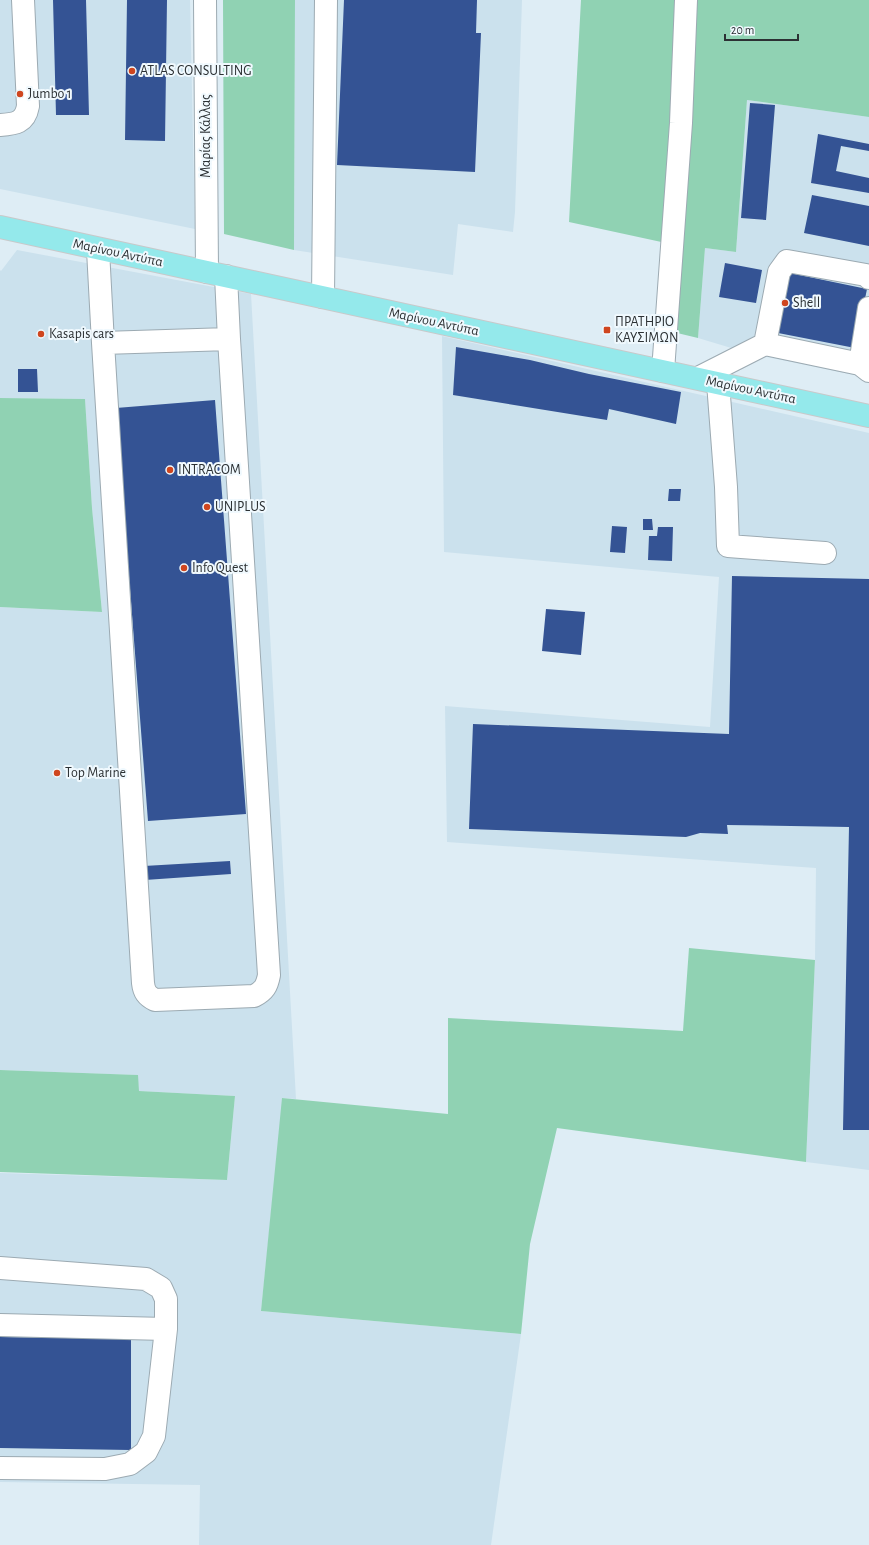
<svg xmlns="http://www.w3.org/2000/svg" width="869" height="1545" viewBox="0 0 869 1545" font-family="'Alegreya Sans',sans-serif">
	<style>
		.built { fill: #cbe1ed }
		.green { fill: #90d2b3 }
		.building { fill: #345394 }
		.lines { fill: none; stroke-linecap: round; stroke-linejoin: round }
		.minor-casing { stroke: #9caab2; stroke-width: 24 }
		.major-casing { stroke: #c8c9ca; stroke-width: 24 }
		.minor { stroke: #fff; stroke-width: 22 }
		.major { stroke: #94e9eb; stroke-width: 22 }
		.poi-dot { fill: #cf461f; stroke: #f0f9fe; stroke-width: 1.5 }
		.labels { text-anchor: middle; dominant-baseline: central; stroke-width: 4; stroke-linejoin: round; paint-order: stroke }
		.poi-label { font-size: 14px; fill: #2c3134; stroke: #f0f9fe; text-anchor: start }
		.street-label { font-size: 14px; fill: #2c3134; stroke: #f0f9fe }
	</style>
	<rect width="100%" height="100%" fill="#deedf5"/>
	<!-- built -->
	<path class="built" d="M0 0H190L195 229 0 189Z
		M295 0H522L515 212 513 232 458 224 453 275 294 250Z
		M747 100 869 117V378L748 353 698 338 705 248 736 252Z
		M17 250 251 294 296 1099 283 1098 261 1311 521 1334 491 1545H199L200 1485 0 1482V1173L227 1180 235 1096 139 1091 137 1075 0 1070V607L102 612 92 508 85 399 0 398V270L1 271Z
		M442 336 869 433V1170L806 1162 815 960 816 868 447 842 445 706 710 727 719 577 444 552Z"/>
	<!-- green -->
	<path class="green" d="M223 0H295L294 250 224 234Z
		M581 0H678L666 243 569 222Z
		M697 0H869V117L747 100 736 252 705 248 698 338 673 332Z
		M0 398 85 399 92 508 102 612 0 607Z
		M689 948 815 960 806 1162 557 1128 530 1244 521 1334 261 1311 282 1098 448 1114V1018L683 1031Z
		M0 1070 138 1075 139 1091 235 1096 227 1180 0 1172Z"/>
	<!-- building -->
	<path class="building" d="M53 0H86L89 115H56Z
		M127 0H167L165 141 125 140Z
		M344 0H477L476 33H481L475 172 337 165Z
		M750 103 775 105 766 220 741 218Z
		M818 134 869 144V151L841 146 836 171 869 178V193L811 183Z
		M812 195 869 206V246L804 233Z
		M725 263 762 270 756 303 719 297Z
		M785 272 867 289 855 348 773 332Z
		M456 347 530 360 589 374 681 392 676 424 609 409 607 420 453 395Z
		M18 369H37L38 392H18Z
		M215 400 246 814 148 821 116 408Z
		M669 489H681L680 501H668Z
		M643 519H652L653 530H643Z
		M612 526 627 527 625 553 610 552Z
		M658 527H673L672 561 648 560 649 536H657Z
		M732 576 869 579V1130H843L849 827 727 825 728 834 700 833 686 837 469 829 473 724 729 734Z
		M546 609 585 612 581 655 542 651Z
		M230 861 231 874 145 880 144 866Z
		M0 1337 131 1339V1450L0 1448Z"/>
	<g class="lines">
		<!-- minor casing -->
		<g class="minor-casing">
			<path id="minor" d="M205 0 207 272
				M0 125C15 124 25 123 28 106L23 0
				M98 250 103 343 143 983C144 992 147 996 155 1000L254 996C264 991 267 986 269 975L229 339 226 276
				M323 297 326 0
				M103 343 229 339
				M765 344 779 272 787 261 866 275 869 278
				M860 364 869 308
				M663 371 681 123 686 0
				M698 378 765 344 860 364 869 371
				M718 383 726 487 728 546 825 553
				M0 1268 146 1279 161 1288 166 1299V1329
				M0 1325 166 1329 154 1436 146 1452 130 1464 105 1469 0 1468"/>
		</g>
		<!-- major casing -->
		<g class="major-casing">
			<path id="major" d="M0 227 869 416"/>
		</g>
		<!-- minor -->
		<use href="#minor" class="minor"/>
		<!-- major -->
		<use href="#major" class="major"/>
	</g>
	<!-- markers -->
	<g class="poi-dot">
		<circle cx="132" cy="71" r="4"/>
		<circle cx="20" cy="94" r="4"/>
		<circle cx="785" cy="303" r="4"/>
		<rect x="603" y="326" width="8" height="8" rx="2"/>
		<circle cx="41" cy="334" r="4"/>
		<circle cx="170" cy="470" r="4"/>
		<circle cx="207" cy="507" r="4"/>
		<circle cx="184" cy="568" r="4"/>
		<circle cx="57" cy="773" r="4"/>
	</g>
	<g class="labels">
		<!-- poi labels -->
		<g class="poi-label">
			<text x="140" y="71">ATLAS CONSULTING</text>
			<text x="28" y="94">Jumbo 1</text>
			<text x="793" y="303">Shell</text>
			<text x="615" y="322">ΠΡΑΤΗΡΙΟ<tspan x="615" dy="16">ΚΑΥΣΙΜΩΝ</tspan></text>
			<text x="49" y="334">Kasapis cars</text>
			<text x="178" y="470">INTRACOM</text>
			<text x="215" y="507">UNIPLUS</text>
			<text x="192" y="568">Info Quest</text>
			<text x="65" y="773">Top Marine</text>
		</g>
		<!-- street labels -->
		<g class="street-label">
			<text transform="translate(206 136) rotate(-90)">Μαρίας Κάλλας</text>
			<text transform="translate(118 253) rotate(12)">Μαρίνου Αντύπα</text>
			<text transform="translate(434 322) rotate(12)">Μαρίνου Αντύπα</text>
			<text transform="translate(751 390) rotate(12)">Μαρίνου Αντύπα</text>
		</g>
	</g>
	<!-- scale -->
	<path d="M725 34v6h73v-6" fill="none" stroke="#2c3134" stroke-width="2"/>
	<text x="731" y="34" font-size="12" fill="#2c3134" stroke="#f0f9fe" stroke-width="3" paint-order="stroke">20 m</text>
</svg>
